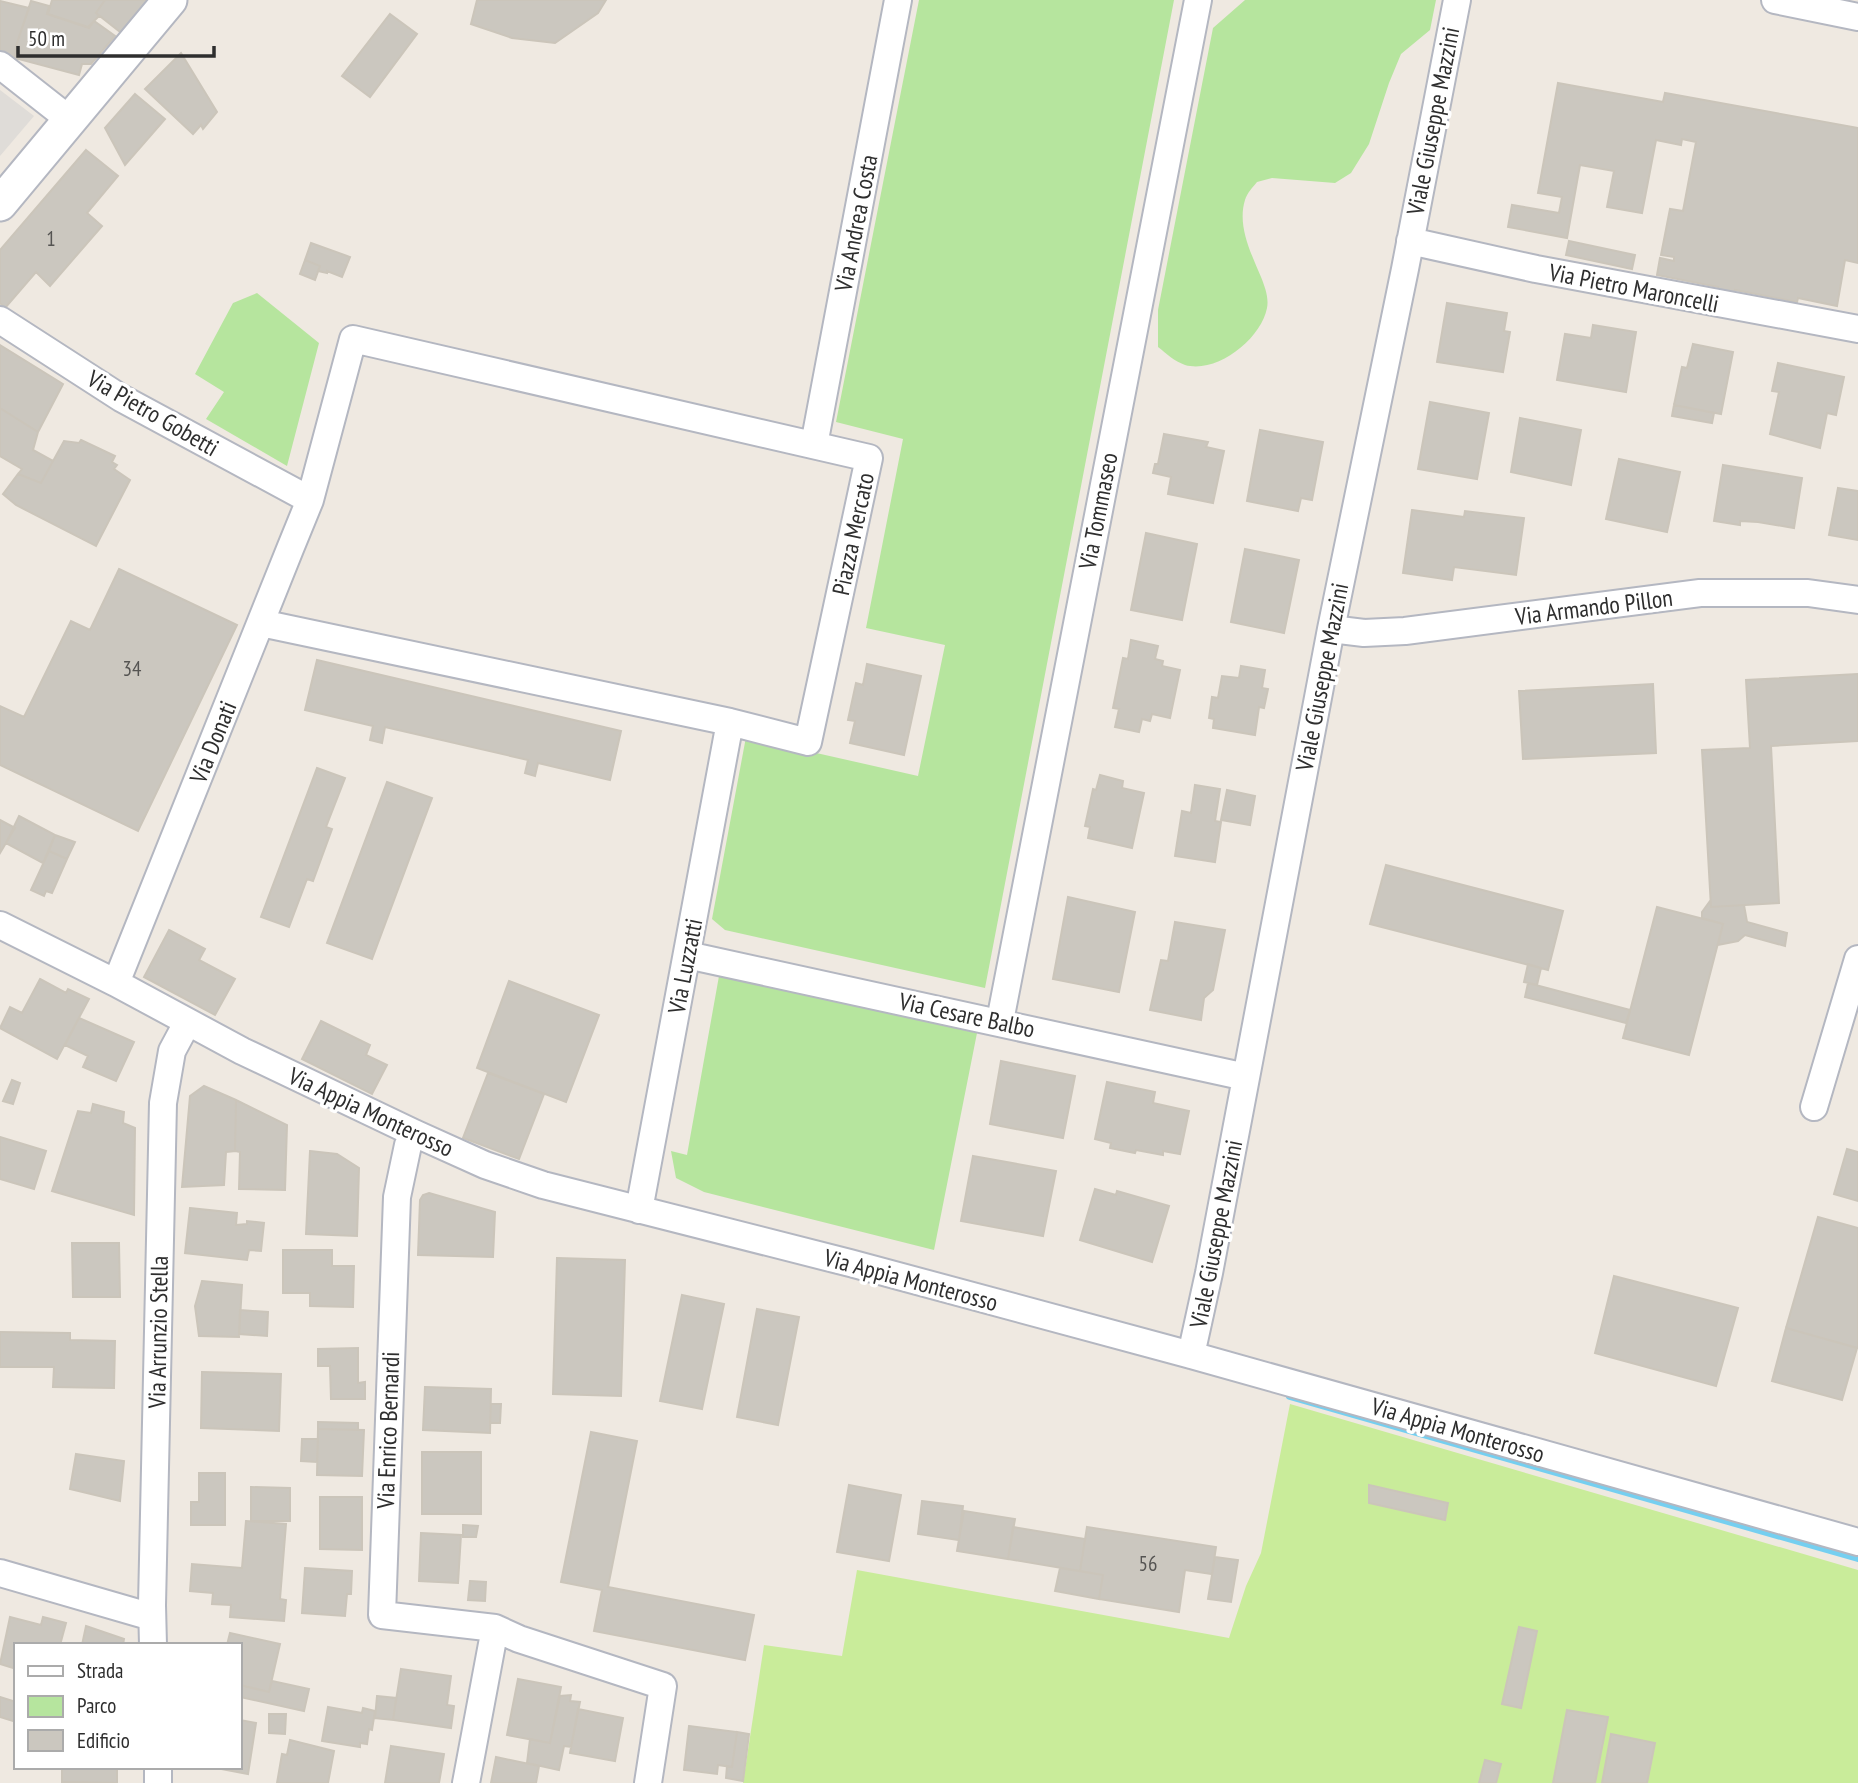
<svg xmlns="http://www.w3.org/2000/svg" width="1858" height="1783" viewBox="0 0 1858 1783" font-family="'PT Sans Narrow',sans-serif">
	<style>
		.green { fill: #b6e59e }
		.pitch { fill: #c9ec9a }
		.plaza { fill: #dfdcd8 }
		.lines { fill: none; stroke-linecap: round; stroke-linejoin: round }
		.stream { stroke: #75cff0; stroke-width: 8 }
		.building { fill: #cbc7bf; stroke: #cbc5ba; stroke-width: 2 }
		.minor-casing { stroke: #b4b7c1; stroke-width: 30 }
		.tertiary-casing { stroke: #b4b7c1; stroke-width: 37 }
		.minor { stroke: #fff; stroke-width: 26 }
		.tertiary { stroke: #fff; stroke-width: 33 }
		.labels { text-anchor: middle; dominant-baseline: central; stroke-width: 7; stroke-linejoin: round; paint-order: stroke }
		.number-label { font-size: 21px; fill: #555452 }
		.street-label { font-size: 24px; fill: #2e2e2e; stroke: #fff }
	</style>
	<rect width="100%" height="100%" fill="#efe9e1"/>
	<!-- green -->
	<path class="green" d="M919 0H1174L985 988 725 930 712 919 746 737 918 776 945 645 866 628 903 439 836 422Z
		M1245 0H1436L1430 30 1401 54 1389 83 1369 144 1351 173 1335 183 1272 178 1257 182C1253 187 1247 193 1245 200 1237 226 1251 253 1261 277 1265 287 1269 298 1267 308 1261 339 1217 374 1185 365 1174 361 1167 354 1158 347V310L1213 28Z
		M257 293 319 343 287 466 206 419 224 392 195 374 233 303Z
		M719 976 977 1033 934 1250 704 1192 676 1178 671 1151 687 1155Z"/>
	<!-- pitch -->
	<path class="pitch" d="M1290 1404 1858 1570V1783H743L764 1645 842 1656 857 1570 1229 1638 1246 1586 1261 1553Z"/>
	<!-- plaza -->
	<path class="plaza" d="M0 90 34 116 0 156Z"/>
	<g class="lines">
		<!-- stream -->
		<path class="stream" d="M1290 1396 1858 1558"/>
	</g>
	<!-- building -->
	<path class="building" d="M52 0H105L96 13 99 16 88 27 48 14Z
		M105 0H150L124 35 96 13Z
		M477 0H606L598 13 555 43 512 38 471 24Z
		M0 1 29 8 16 46 15 61 0 55Z
		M31 1 49 6 47 14 89 28 94 21 115 36 91 64H82L79 75 15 58 16 46Z
		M390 14 417 34 370 97 342 76Z
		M181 53 217 112 203 129 201 125 193 134 145 89Z
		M1558 83 1663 102 1665 93 1858 128V263L1845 260 1837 306 1798 298 1797 302 1735 290 1734 295 1717 292 1718 287 1657 275 1660 258 1674 261V257L1661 255 1670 209 1683 211 1696 142 1682 139 1681 145 1656 140 1642 213 1607 207 1614 171 1580 165 1567 238 1508 227 1512 205 1559 213 1562 197 1538 193Z
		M135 94 165 119 125 165 105 128Z
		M86 150 118 176 87 213 102 226 50 286 36 272 5 308 0 303V250Z
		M1569 241 1635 255 1632 269 1566 255Z
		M311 243 350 257 342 277 327 271V273L318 271 320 266 305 260Z
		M305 260 320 266 315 280 300 274Z
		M1447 303 1507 313 1504 331 1510 332 1503 372 1437 362Z
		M1593 325 1636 332 1626 392 1557 380 1565 334 1591 338Z
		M1693 344 1733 352 1721 414 1674 405 1682 367 1687 368Z
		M0 345 63 384 38 432 0 408Z
		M1778 363 1844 377 1836 415 1827 413 1820 448 1770 434 1779 392 1772 391Z
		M1430 402 1489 413 1477 479 1418 469Z
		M1674 405 1714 413 1712 423 1672 416Z
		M0 408 38 432 33 450 53 461 41 483 18 474 22 469 0 456Z
		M1520 418 1581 430 1571 485 1511 472Z
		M1260 430 1323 442 1312 500 1301 498 1298 511 1247 501Z
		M1164 434 1208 442 1206 447 1224 451 1213 503 1168 494 1171 477 1153 473 1155 464H1158Z
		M81 440 115 456 112 462 117 465 114 469 130 480 96 546 16 505 3 494 18 474 41 483 64 441 79 443Z
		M1619 459 1680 472 1667 532 1606 519Z
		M1723 465 1802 478 1794 528 1758 522 1740 521V525L1714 521Z
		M1838 488 1858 491V540L1829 535Z
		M1412 510 1464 517 1465 511 1524 518 1516 575 1454 567 1452 580 1403 573Z
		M1146 533 1197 544 1182 620 1131 610Z
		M1245 549 1299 560 1284 633 1231 622Z
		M119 569 237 625 138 831 0 765V706L24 717 71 621 90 630Z
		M1131 640 1158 646 1155 659 1163 661 1162 666 1180 670 1170 718 1152 714 1150 721 1142 719 1139 732 1115 727 1119 709 1113 708 1123 658 1128 659Z
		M317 660 621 731 610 780 538 763 535 776 525 773 528 760 385 727 382 743 370 740 373 726 305 710Z
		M867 664 921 676 904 755 850 743 855 721 848 720 856 683 863 685Z
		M1241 666 1265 670 1262 688 1268 689 1264 708 1259 707 1255 735 1213 728 1214 719 1209 718 1212 697 1218 698 1222 676 1239 678Z
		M1858 674V741L1771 746 1779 903 1711 907 1702 750 1750 748 1746 680Z
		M1653 684 1656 753 1523 759 1519 691Z
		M317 768 345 778 326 827 332 829 313 881 307 879 289 927 261 917Z
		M1100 775 1123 781 1122 788 1144 793 1132 848 1088 838 1090 827 1085 826 1093 789 1096 790Z
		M387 782 432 798 372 959 327 943Z
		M1195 785 1220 789 1215 821 1221 822 1215 862 1175 856 1182 811 1191 813Z
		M1227 790 1255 796 1250 825 1221 820Z
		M19 816 55 835 43 863 6 843Z
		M0 820 15 828 0 853Z
		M55 835 75 842 67 859 49 851Z
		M49 851 67 859 52 893 46 891 44 896 31 890Z
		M1386 865 1563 911 1548 970 1370 924Z
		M1068 897 1135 912 1119 992 1053 979Z
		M1710 901 1711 907 1744 905 1747 922 1787 933 1785 946 1745 935 1738 941 1718 945 1723 924 1702 918V912Z
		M1657 907 1723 924 1689 1055 1623 1038Z
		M1175 922 1225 930 1213 990 1204 998 1201 1020 1150 1010 1161 960 1168 961Z
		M169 930 205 949 199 960 235 979 215 1015 144 977Z
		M1528 964 1541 968 1537 985 1524 982Z
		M40 979 66 993 68 989 89 999 57 1059 0 1028 10 1007 22 1013Z
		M509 981 599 1015 566 1102 477 1068Z
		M1528 983 1630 1010 1626 1023 1525 997Z
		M79 1018 134 1042 116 1081 83 1067 88 1056 65 1045Z
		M321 1021 370 1045 366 1055 387 1065 372 1094 302 1059Z
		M1001 1061 1075 1076 1063 1138 990 1124Z
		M488 1073 544 1094 519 1159 463 1138Z
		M12 1080 20 1083 13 1104 3 1101Z
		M1107 1082 1155 1092 1153 1103 1189 1111 1180 1154 1163 1151V1155L1136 1150 1135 1153 1110 1148 1111 1143 1095 1139Z
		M204 1086 236 1100 235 1151 226 1152 224 1185 182 1187 190 1096Z
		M236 1100 287 1125 285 1190 239 1189 240 1152 235 1151Z
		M93 1104 124 1112 123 1123 135 1128 134 1215 52 1191 78 1111 91 1113Z
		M0 1137 46 1151 34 1189 0 1179Z
		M1847 1149 1858 1152V1201L1834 1194Z
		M310 1151 337 1154 359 1168 357 1236 306 1234Z
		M973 1156 1056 1171 1043 1236 961 1221Z
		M1095 1189 1116 1195 1117 1191 1169 1206 1152 1262 1080 1240Z
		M429 1193 495 1212 493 1257 418 1255 420 1200 423 1195Z
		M190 1208 237 1213 236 1225 247 1224V1221L264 1223 261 1251 249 1250 247 1260 185 1253Z
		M1818 1217 1858 1228V1348L1786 1328Z
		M72 1243H119L120 1297H73Z
		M283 1250H332V1266H354L353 1307 310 1306V1293H283Z
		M557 1258 625 1260 621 1396 553 1394Z
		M1614 1276 1738 1308 1716 1386 1595 1353Z
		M202 1281 242 1285 239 1337 199 1336 195 1306Z
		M682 1295 724 1304 702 1409 660 1401Z
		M757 1309 799 1317 778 1425 737 1417Z
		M240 1310 268 1312 267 1336 239 1334Z
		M1786 1328 1857 1348 1842 1400 1772 1381Z
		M0 1332 70 1333V1340L115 1341 114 1388 53 1387 54 1367H0Z
		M358 1348V1383L365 1382V1399H331L330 1366H318V1349Z
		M202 1372 281 1374 279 1431 201 1428Z
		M425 1387 491 1389 490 1433 423 1430Z
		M491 1404H501L500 1423H490Z
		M318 1422 358 1423V1430L318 1429Z
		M318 1429 364 1430 362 1476 317 1475Z
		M591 1432 637 1441 608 1587 754 1615 745 1660 594 1631 602 1590 561 1582Z
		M302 1439H318L317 1462 301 1461Z
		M422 1452H481V1514H422Z
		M76 1454 124 1461 120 1501 70 1489Z
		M199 1473H225V1525H191V1502H199Z
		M849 1485 901 1495 889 1561 837 1552Z
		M1369 1485 1448 1503 1445 1520 1369 1503Z
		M251 1487 290 1488V1521H251Z
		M320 1497H362V1550L320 1549Z
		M922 1501 963 1506 959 1540 918 1534Z
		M964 1511 1015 1519 1008 1559 957 1551Z
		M246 1521 286 1524 280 1599 286 1600 284 1621 230 1617 231 1605 212 1604 213 1593 190 1591 192 1564 242 1568Z
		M463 1525 478 1526 476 1537H463Z
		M1013 1527 1085 1539 1080 1571 1008 1559Z
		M1087 1527 1216 1547 1212 1574 1185 1570 1179 1612 1099 1599 1103 1575 1080 1571Z
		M421 1533 461 1535 458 1583 419 1581Z
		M1215 1557 1238 1560 1231 1602 1208 1599Z
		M305 1568 352 1571 351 1594H347L345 1616 302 1613Z
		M1060 1568 1103 1575 1099 1599 1055 1591Z
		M470 1581 486 1582 485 1601 468 1600Z
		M10 1617 41 1625 43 1617 66 1623 60 1645H16V1669L0 1664Z
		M86 1626 124 1639 123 1645H82Z
		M1519 1627 1537 1631 1521 1708 1502 1704Z
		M230 1633 280 1644 269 1692 240 1685V1645H227Z
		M401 1669 451 1676 447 1705 454 1706 451 1728 393 1720Z
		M518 1679 561 1687 550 1743 507 1735Z
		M272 1681 309 1689 304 1711 240 1697V1685L269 1692Z
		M571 1695 570 1701 580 1702 571 1747 564 1746 559 1770 527 1763 530 1739 550 1743 560 1696Z
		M377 1696 396 1698 393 1720 375 1718Z
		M0 1697 16 1702V1722L0 1717Z
		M328 1707 362 1713 363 1708 375 1711 372 1730 369 1729 367 1744 360 1743V1747L322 1741Z
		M578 1709 623 1718 615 1761 570 1753Z
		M1567 1710 1608 1717 1595 1783H1553Z
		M269 1714H286L285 1734 269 1733Z
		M240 1720 256 1723 248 1774 211 1767H240Z
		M689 1726 737 1732 732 1767 718 1765 717 1774 684 1770Z
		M737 1732 749 1734 743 1781 726 1778 727 1766 732 1767Z
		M1611 1734 1655 1743 1647 1783H1602Z
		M290 1740 334 1751 328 1783H277L282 1754 287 1755Z
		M391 1746 444 1754 439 1783H385Z
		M496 1757 539 1766 536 1783H491Z
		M1485 1760 1501 1764 1496 1783H1479Z
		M62 1767H117V1783L62 1782Z"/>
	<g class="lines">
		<!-- minor casing -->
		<g class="minor-casing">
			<path id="minor" d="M1775 0 1858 17
				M0 65 70 120
				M1410 241 1536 269 1858 329
				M0 320 121 398 310 500
				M814 445 898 0
				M1331 629 1364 633 1405 631 1700 593H1808L1858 600
				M0 925 116 983 242 1051 414 1133 485 1165 543 1185 850 1263 1191 1355 1858 1542
				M687 955 1246 1077
				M116 983 290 549 310 500 353 339 869 458 808 742 730 722 261 623
				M1000 1021 1198 0
				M1814 1107 1858 959
				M414 1133 408 1145 397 1197 382 1615 495 1628 519 1639 663 1686 648 1783
				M639 1210 730 722
				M1191 1355 1209 1273 1331 629 1405 269 1457 0
				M0 1573 152 1617
				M153 1645 152 1605 163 1103 172 1051 187 1023
				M158 1767V1783
				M466 1783 495 1628"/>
		</g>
		<!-- tertiary casing -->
		<g class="tertiary-casing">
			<path id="tertiary" d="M0 204 170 0"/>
		</g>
		<!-- minor -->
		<use href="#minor" class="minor"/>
		<!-- tertiary -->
		<use href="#tertiary" class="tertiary"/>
	</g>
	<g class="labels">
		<!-- number labels -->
		<g class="number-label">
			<text x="51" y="238">1</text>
			<text x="132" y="668">34</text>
			<text x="1148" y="1563">56</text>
		</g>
		<!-- street labels -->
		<g class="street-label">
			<text transform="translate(1433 121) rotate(-79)">Viale Giuseppe Mazzini</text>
			<text transform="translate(856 223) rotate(-79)">Via Andrea Costa</text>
			<text transform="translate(1634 288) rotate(11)">Via Pietro Maroncelli</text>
			<text transform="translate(153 413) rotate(30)">Via Pietro Gobetti</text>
			<text transform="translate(1098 511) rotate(-79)">Via Tommaseo</text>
			<text transform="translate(853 534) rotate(-78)">Piazza Mercato</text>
			<text transform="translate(1594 607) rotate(-7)">Via Armando Pillon</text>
			<text transform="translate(1322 677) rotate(-79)">Viale Giuseppe Mazzini</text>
			<text transform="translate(213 742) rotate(-68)">Via Donati</text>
			<text transform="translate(685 966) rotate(-79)">Via Luzzatti</text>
			<text transform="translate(967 1015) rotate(12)">Via Cesare Balbo</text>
			<text transform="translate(371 1112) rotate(25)">Via Appia Monterosso</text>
			<text transform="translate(1216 1234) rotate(-79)">Viale Giuseppe Mazzini</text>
			<text transform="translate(911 1280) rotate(15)">Via Appia Monterosso</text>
			<text transform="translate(158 1332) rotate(-89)">Via Arrunzio Stella</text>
			<text transform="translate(388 1430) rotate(-88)">Via Enrico Bernardi</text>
			<text transform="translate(1458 1430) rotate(16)">Via Appia Monterosso</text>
		</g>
	</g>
	<!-- legend -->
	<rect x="14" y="1643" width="228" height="126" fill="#ffffff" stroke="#ababab" stroke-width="2"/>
	<rect x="28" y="1666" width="35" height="10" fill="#ffffff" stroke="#ababab" stroke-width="2"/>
	<text x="77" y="1678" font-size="21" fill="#2e2e2e">Strada</text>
	<rect x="28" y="1696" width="35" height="21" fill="#b6e59e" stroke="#ababab" stroke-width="2"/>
	<text x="77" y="1713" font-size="21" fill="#2e2e2e">Parco</text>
	<rect x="28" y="1730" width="35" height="21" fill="#cbc7bf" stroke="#ababab" stroke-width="2"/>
	<text x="77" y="1748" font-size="21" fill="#2e2e2e">Edificio</text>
	<!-- scale -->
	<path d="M18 46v10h196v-10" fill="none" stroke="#2e2e2e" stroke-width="3.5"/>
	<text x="28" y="46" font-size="21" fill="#2e2e2e" stroke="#ffffff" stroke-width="5" paint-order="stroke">50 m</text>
</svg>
